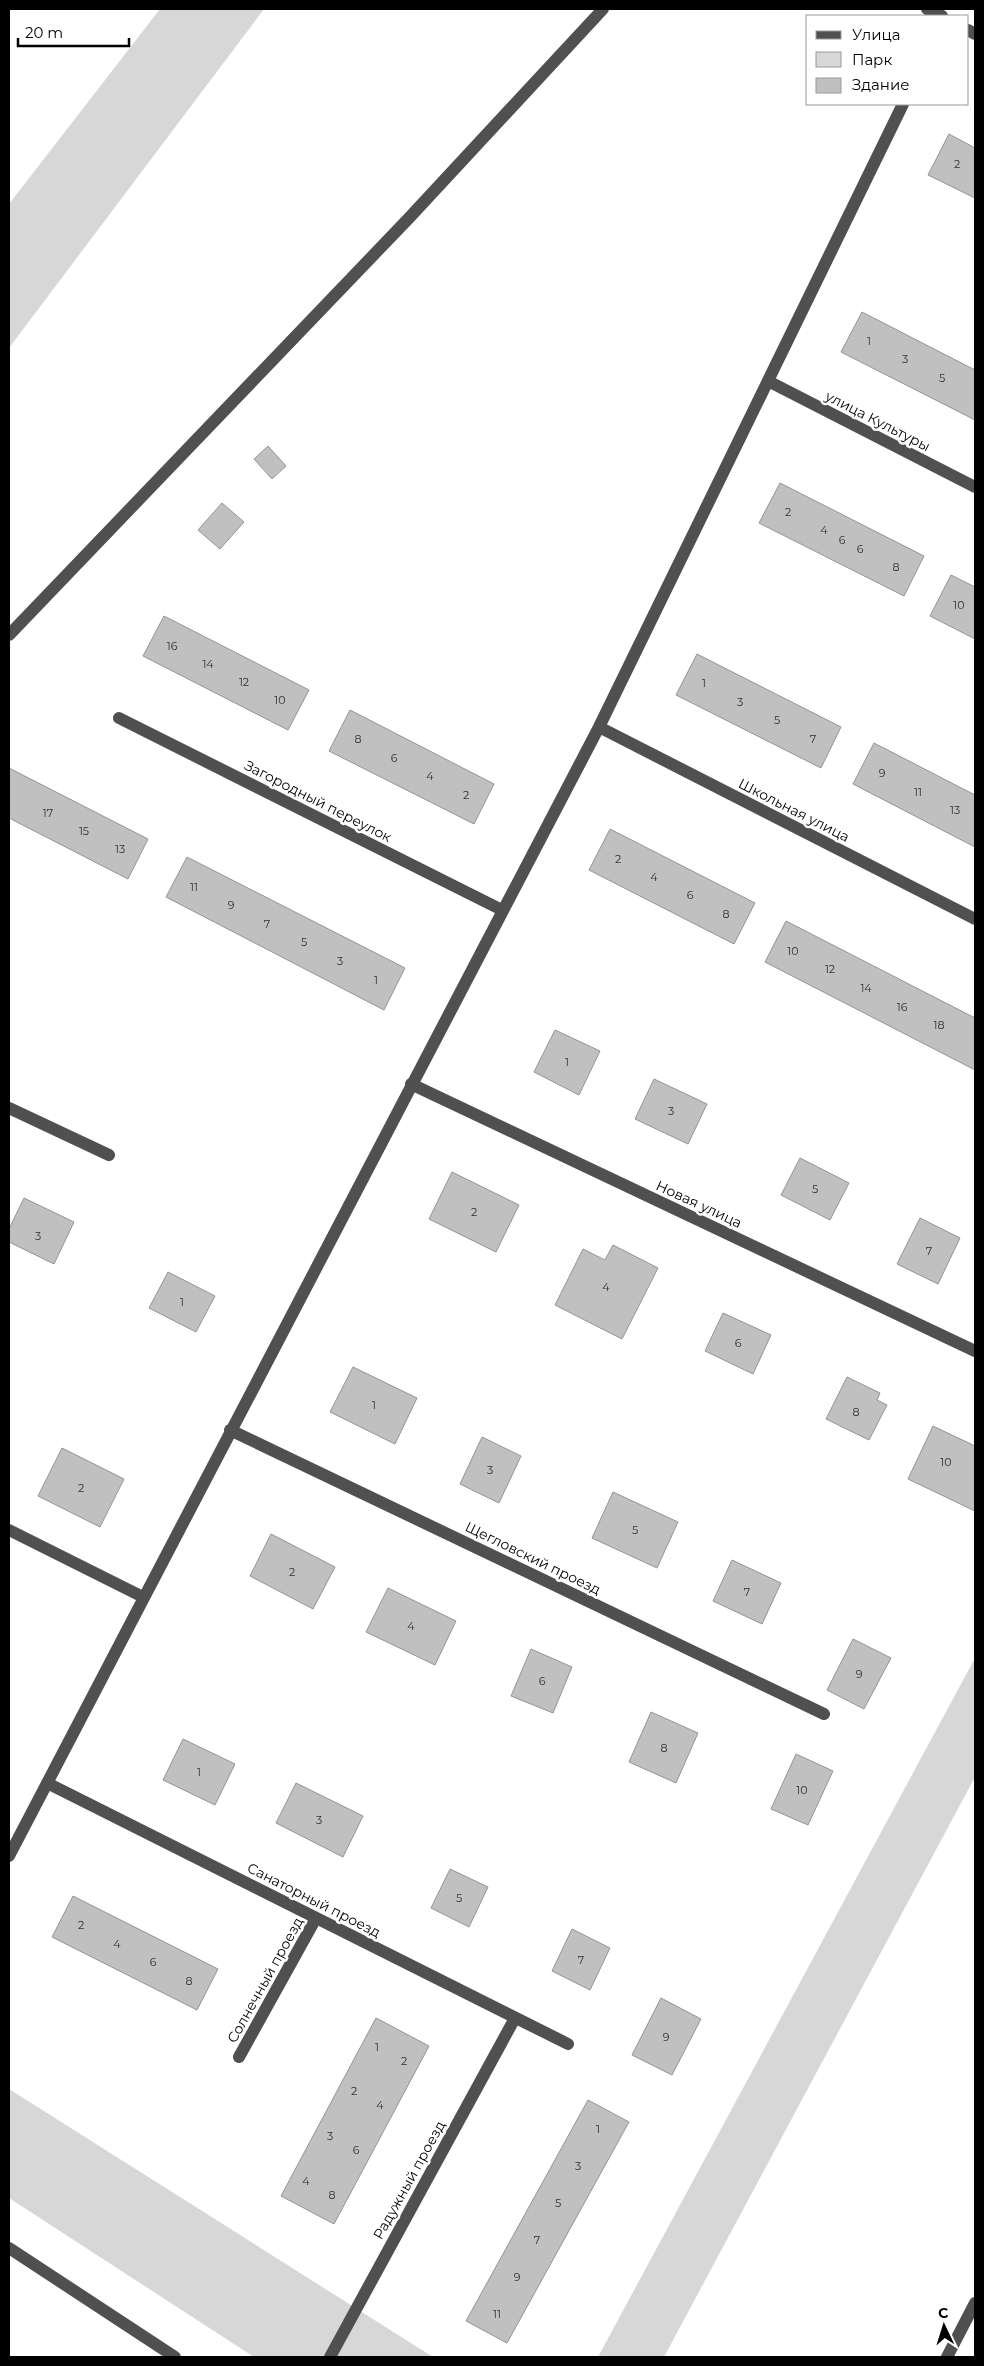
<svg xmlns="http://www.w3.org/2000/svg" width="984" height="2366" viewBox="0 0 984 2366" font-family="Montserrat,sans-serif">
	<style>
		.green { fill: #d7d7d7 }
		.building { fill: #c0c0c0; stroke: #949494 }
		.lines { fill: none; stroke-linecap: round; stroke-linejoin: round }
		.minor { stroke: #505050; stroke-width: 12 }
		.labels { text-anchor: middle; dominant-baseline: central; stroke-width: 5; stroke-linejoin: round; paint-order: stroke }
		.number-label { font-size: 11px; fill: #303030 }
		.street-label { font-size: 14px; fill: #000; stroke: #fff }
	</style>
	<rect width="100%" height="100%" fill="#fff"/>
	<!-- green -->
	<path class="green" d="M160 9H264L9 348V204Z
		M975 1658V1777L664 2357H598Z
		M9 2089 433 2357H254L9 2198Z"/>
	<!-- building -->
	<path class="building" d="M949 134 975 148V198L928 175Z
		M862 312 975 370V420L841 352Z
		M268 446 286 466 272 479 254 459Z
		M780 483 924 556 904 596 759 523Z
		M222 503 244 522 220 549 198 530Z
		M951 575 975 587V639L930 616Z
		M164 616 309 690 288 730 143 656Z
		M697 654 841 727 821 768 676 695Z
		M350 710 494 784 474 824 329 751Z
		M874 743 975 795V847L853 784Z
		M9 768 148 839 128 879 9 818Z
		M610 829 755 903 734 944 589 870Z
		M187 857 405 968 384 1010 166 897Z
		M786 921 975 1018V1070L765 962Z
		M555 1030 600 1051 579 1095 534 1072Z
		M654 1079 707 1104 688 1144 635 1119Z
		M800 1158 849 1183 830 1220 781 1195Z
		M452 1172 519 1205 496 1252 429 1219Z
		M24 1198 74 1222 54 1264 9 1242V1229Z
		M920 1218 960 1238 938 1284 897 1264Z
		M613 1245 658 1268 622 1339 555 1305 583 1249 605 1260Z
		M168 1272 215 1296 196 1332 149 1308Z
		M723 1313 771 1335 753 1374 705 1351Z
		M353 1367 417 1398 395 1444 330 1412Z
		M847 1377 880 1393 877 1400 887 1405 869 1440 826 1419Z
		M933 1426 975 1446V1511L908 1479Z
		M482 1437 521 1456 499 1503 460 1484Z
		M62 1448 124 1479 100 1527 38 1496Z
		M613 1492 678 1522 657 1568 592 1538Z
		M271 1534 335 1567 313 1609 250 1576Z
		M732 1560 781 1583 762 1624 713 1601Z
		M388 1588 456 1621 435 1665 366 1632Z
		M853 1639 891 1658 864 1709 827 1690Z
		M531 1649 572 1667 553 1713 511 1696Z
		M651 1712 698 1733 676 1783 629 1762Z
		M183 1739 235 1764 215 1805 163 1780Z
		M796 1754 833 1771 808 1825 771 1809Z
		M296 1783 363 1816 343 1857 276 1823Z
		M450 1869 488 1887 469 1927 431 1908Z
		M73 1896 218 1969 197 2010 52 1937Z
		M572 1929 610 1948 590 1990 552 1971Z
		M661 1998 701 2019 672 2075 632 2055Z
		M376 2018 429 2046 334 2224 281 2196Z
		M588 2100 629 2122 507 2343 466 2321Z"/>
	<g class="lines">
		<!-- minor -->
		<path class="minor" d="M927 9 942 16
			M968 30 975 34
			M768 381 975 487
			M9 635 409 218 603 9
			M119 718 502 910
			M599 727 975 919
			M411 1084 975 1351
			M9 1108 109 1155
			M230 1430 824 1714
			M9 1530 143 1597
			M47 1783 568 2044
			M9 1856 599 727 903 104
			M239 2057 316 1918
			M9 2248 175 2357
			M330 2357 515 2018
			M947 2357 975 2303"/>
	</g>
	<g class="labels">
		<!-- number labels -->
		<g class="number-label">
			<text x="957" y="164">2</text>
			<text x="869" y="341">1</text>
			<text x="905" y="359">3</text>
			<text x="942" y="378">5</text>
			<text x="788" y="512">2</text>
			<text x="824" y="530">4</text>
			<text x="842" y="540">6</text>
			<text x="860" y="549">6</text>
			<text x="896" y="567">8</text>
			<text x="959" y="605">10</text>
			<text x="172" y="646">16</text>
			<text x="208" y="664">14</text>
			<text x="244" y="682">12</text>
			<text x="704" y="683">1</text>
			<text x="280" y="700">10</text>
			<text x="740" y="702">3</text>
			<text x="777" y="720">5</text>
			<text x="358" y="739">8</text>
			<text x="813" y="739">7</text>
			<text x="394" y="758">6</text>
			<text x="882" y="773">9</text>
			<text x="430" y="776">4</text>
			<text x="918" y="792">11</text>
			<text x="466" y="795">2</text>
			<text x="955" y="810">13</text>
			<text x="48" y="813">17</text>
			<text x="84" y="831">15</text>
			<text x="120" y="849">13</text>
			<text x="618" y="859">2</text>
			<text x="654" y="877">4</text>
			<text x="194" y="887">11</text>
			<text x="690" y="895">6</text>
			<text x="231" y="905">9</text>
			<text x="726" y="914">8</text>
			<text x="267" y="924">7</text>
			<text x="304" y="942">5</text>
			<text x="793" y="951">10</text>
			<text x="340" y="961">3</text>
			<text x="830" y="969">12</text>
			<text x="376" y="980">1</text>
			<text x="866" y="988">14</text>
			<text x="902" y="1007">16</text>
			<text x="939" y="1025">18</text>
			<text x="567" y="1062">1</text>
			<text x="671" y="1111">3</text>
			<text x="815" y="1189">5</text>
			<text x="474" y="1212">2</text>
			<text x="38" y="1236">3</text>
			<text x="929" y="1251">7</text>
			<text x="606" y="1287">4</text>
			<text x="182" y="1302">1</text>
			<text x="738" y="1343">6</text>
			<text x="374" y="1405">1</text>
			<text x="856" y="1412">8</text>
			<text x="946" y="1462">10</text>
			<text x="490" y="1470">3</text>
			<text x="81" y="1488">2</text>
			<text x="635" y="1530">5</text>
			<text x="292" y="1572">2</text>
			<text x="747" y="1592">7</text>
			<text x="411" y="1626">4</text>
			<text x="859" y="1674">9</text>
			<text x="542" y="1681">6</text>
			<text x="664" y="1748">8</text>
			<text x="199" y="1772">1</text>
			<text x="802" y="1790">10</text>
			<text x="319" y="1820">3</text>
			<text x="459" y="1898">5</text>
			<text x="81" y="1925">2</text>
			<text x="117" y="1944">4</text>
			<text x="581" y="1960">7</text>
			<text x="153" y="1962">6</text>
			<text x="189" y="1981">8</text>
			<text x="666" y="2037">9</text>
			<text x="377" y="2047">1</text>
			<text x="404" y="2061">2</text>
			<text x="354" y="2091">2</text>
			<text x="380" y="2105">4</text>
			<text x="598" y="2129">1</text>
			<text x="330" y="2136">3</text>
			<text x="356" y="2150">6</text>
			<text x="578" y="2166">3</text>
			<text x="306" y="2181">4</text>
			<text x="332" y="2195">8</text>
			<text x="558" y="2203">5</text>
			<text x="537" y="2240">7</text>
			<text x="517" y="2277">9</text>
			<text x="497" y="2314">11</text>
		</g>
		<!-- street labels -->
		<g class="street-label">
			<text transform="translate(878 421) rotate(27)">улица Культуры</text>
			<text transform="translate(318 801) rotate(27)">Загородный переулок</text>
			<text transform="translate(794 810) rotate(27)">Школьная улица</text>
			<text transform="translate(699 1204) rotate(25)">Новая улица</text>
			<text transform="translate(533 1558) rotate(26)">Щегловский проезд</text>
			<text transform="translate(314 1900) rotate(27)">Санаторный проезд</text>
			<text transform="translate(265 1980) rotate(-61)">Солнечный проезд</text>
			<text transform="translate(409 2180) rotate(-61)">Радужный проезд</text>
		</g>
	</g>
	<!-- border -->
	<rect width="984" height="2366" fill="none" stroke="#000000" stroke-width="20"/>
	<!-- legend -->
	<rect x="806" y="15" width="162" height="90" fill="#ffffff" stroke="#999999"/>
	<rect x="816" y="31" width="25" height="8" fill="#505050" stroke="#999999"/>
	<text x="852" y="40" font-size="15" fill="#000000">Улица</text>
	<rect x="816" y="52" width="25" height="15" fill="#d7d7d7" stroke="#999999"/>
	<text x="852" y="65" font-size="15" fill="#000000">Парк</text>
	<rect x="816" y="78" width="25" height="15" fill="#c0c0c0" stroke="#999999"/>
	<text x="852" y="90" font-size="15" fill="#000000">Здание</text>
	<!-- north arrow -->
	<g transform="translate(944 2326) rotate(356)" stroke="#ffffff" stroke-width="4" paint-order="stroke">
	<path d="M0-4L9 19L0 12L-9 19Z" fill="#000000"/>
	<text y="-8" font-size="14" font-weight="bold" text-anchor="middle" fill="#000000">С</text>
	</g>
	<!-- scale -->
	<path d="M18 38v8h111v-8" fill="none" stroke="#000000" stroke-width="2.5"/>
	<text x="25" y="38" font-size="15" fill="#000000" stroke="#ffffff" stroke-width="4" paint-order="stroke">20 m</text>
</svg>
